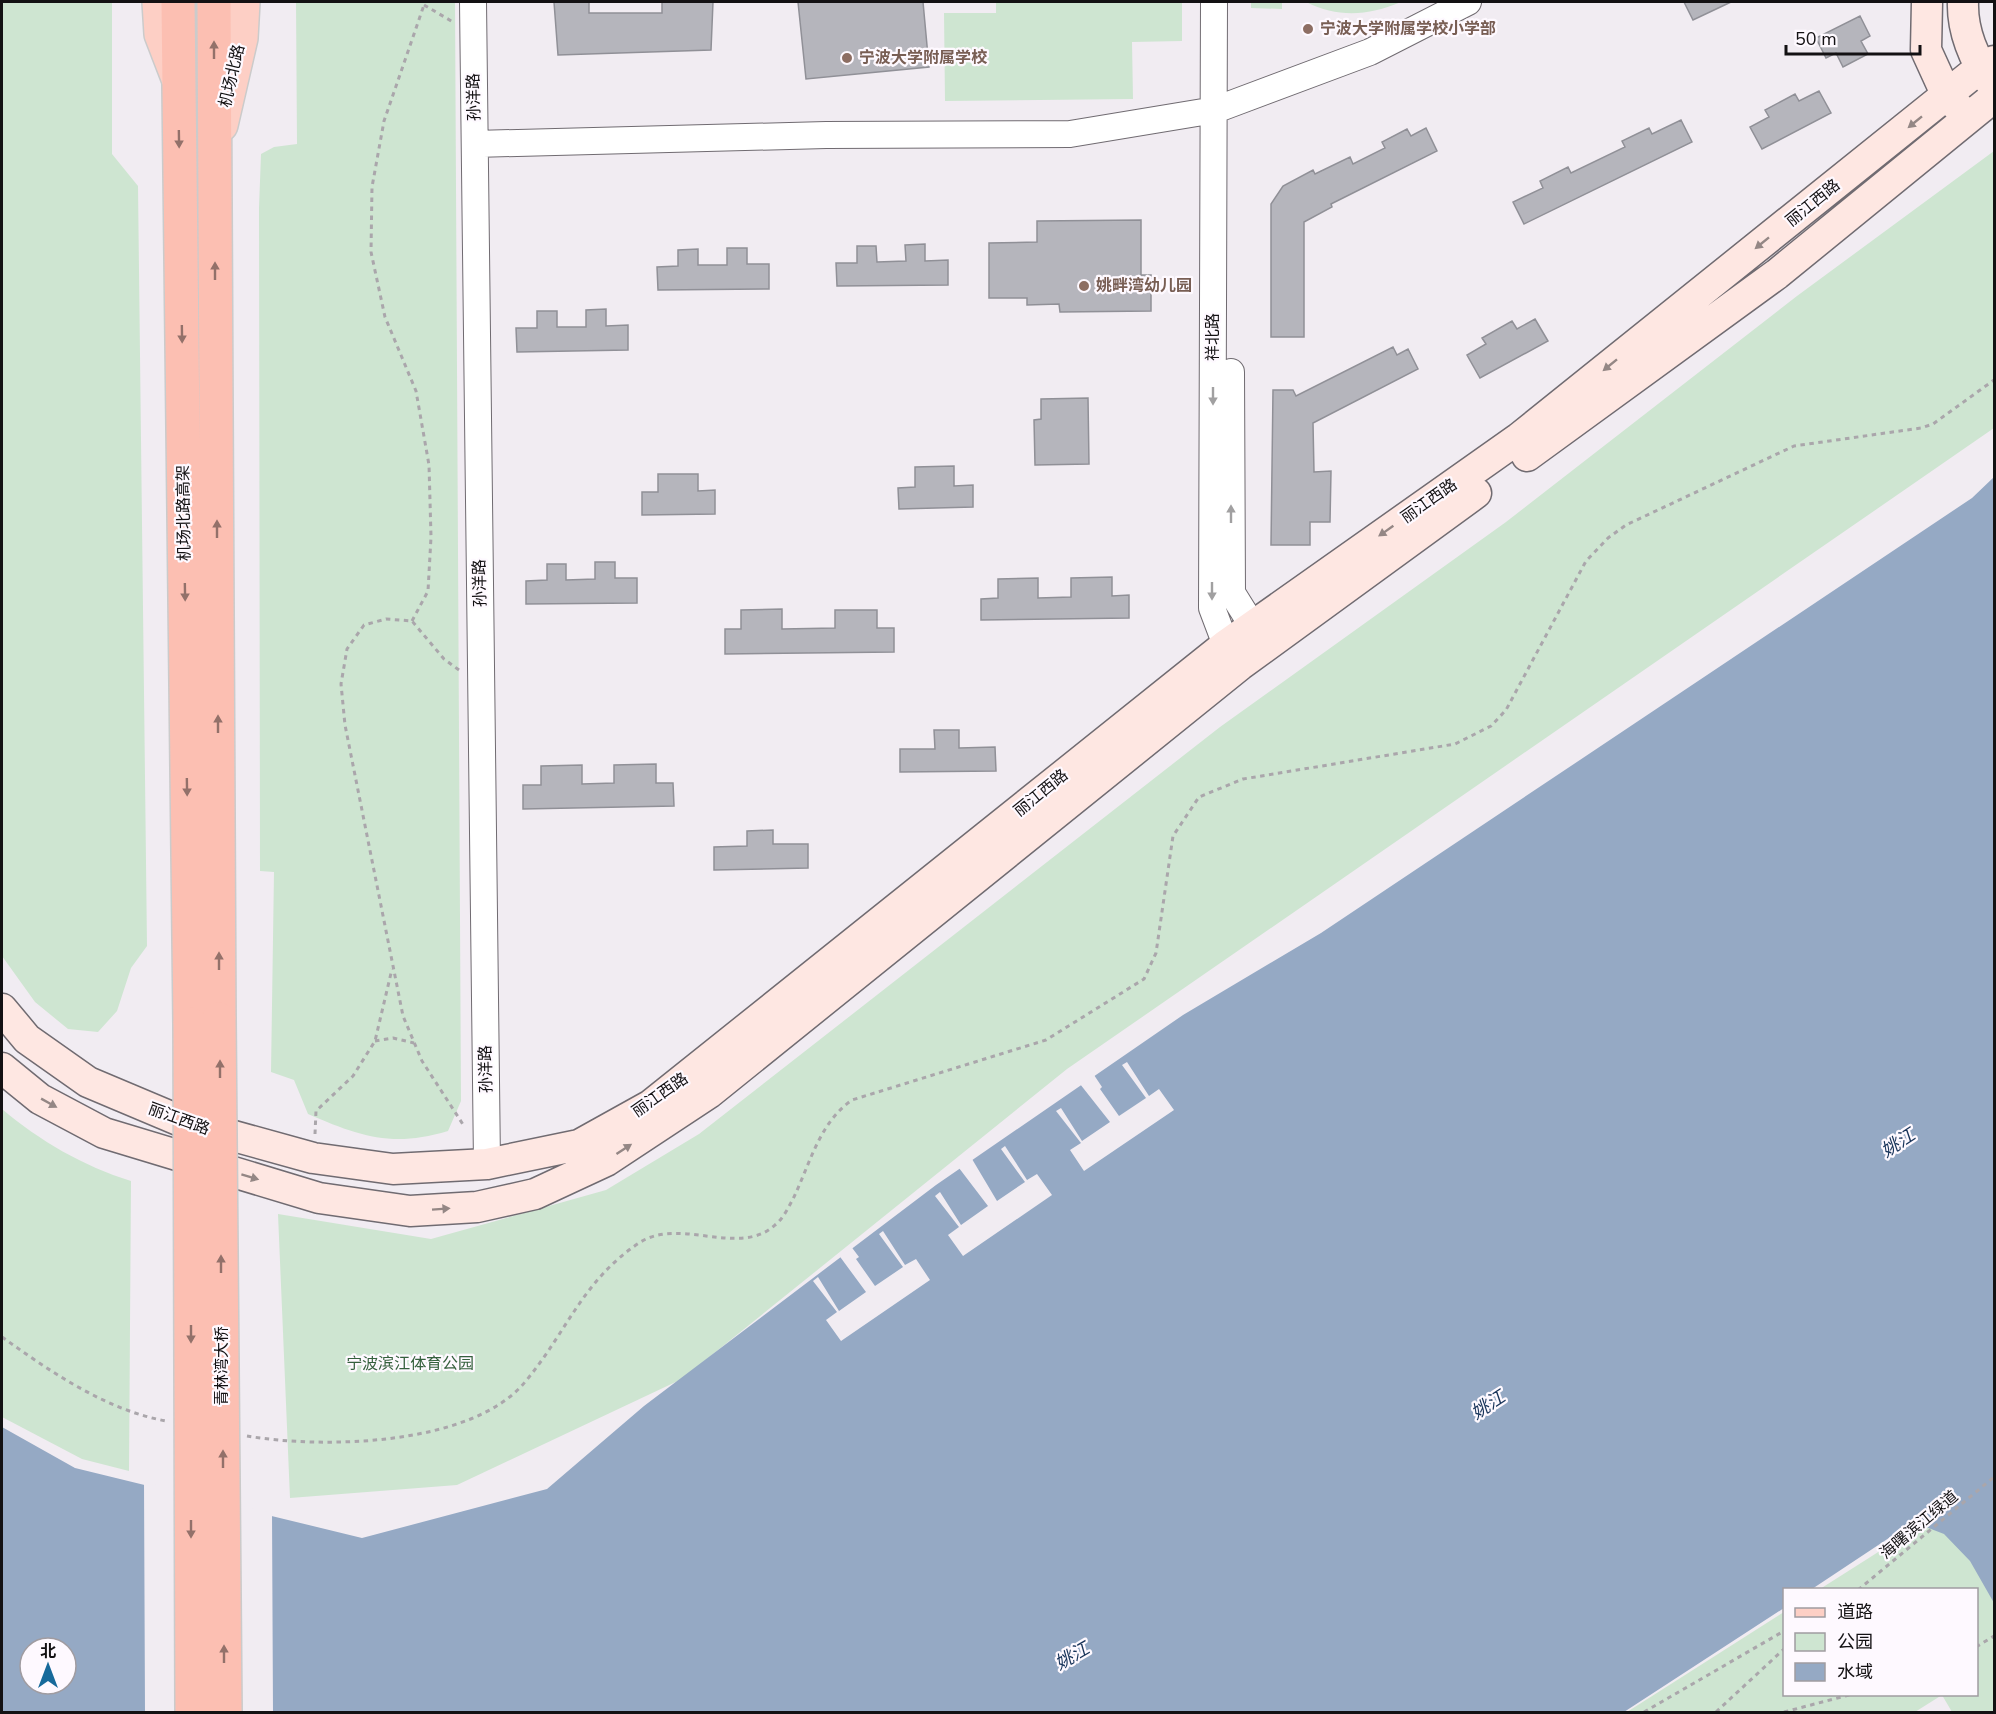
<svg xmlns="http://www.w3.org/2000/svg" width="1996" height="1714" viewBox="0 0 1996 1714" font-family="'Nunito Sans','Noto Sans SC',sans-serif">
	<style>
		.green { fill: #cee5d1 }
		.water { fill: #95a9c4; fill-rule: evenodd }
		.pier { fill: #f1ecf2 }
		.building { fill: #b5b5bc; stroke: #909097; stroke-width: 1.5 }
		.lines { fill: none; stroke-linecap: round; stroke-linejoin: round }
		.tertiary-casing { stroke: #706b71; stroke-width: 28 }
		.secondary-casing { stroke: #706b71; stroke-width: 33 }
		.primary-casing { stroke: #cbcbcb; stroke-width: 36 }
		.trunk-casing { stroke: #cbcbcb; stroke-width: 36 }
		.path { stroke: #aaa6ab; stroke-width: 3; stroke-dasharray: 4.5 4.5; stroke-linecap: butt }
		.tertiary { stroke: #fff; stroke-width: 26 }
		.secondary { stroke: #fee7e2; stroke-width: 30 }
		.primary { stroke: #fdcfc5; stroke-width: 33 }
		.trunk { stroke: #fcbfb2; stroke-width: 33 }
		.trunk-bridge-casing { stroke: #cbcbcb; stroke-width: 36; stroke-linecap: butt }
		.trunk-bridge { stroke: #fcbfb2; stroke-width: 33 }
		.oneway { fill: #93716a }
		.oneway2 { fill: #948785 }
		.oneway3 { fill: #a1a0a1 }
		.education-dot { fill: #8d6e63; stroke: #fef9ff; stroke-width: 2 }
		.labels { text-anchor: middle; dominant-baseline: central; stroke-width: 4.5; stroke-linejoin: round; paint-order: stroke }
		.education-label { font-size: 16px; font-weight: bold; fill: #785e54; stroke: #fef9ff; text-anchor: start }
		.street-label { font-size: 16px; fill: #131113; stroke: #fef9ff }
		.park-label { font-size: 16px; fill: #35603d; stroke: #fef9ff }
		.water-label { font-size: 18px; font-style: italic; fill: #173359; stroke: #fef9ff }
	</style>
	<rect width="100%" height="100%" fill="#f1ecf2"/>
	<!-- green -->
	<path class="green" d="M2 2H112V154L138 186 147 946 131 968 117 1011 98 1032 68 1029 35 1002 2 956Z
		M296 2H455L461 1101 448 1131C392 1148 359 1136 308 1114L294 1080 271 1072 274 872 260 871 259 208 261 154 274 147 297 144Z
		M996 2H1182V41L1132 42 1133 99 945 101 944 13H996Z
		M1251 2H1282V9L1251 8Z
		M1306 2H1401C1368 16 1338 18 1306 2Z
		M1994 151V428L1067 1069 682 1379 457 1485 290 1498 278 1214 431 1239 606 1190 699 1134 1220 727 1506 522 1797 296Z
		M2 1109C40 1141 83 1166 131 1181L129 1471 82 1459 2 1417Z
		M1994 1456V1712H1952L1942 1695 1915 1712H1627L1784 1612V1694H1976V1590L1820 1589 1905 1535Z"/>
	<!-- water -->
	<path class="water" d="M1994 477V1603L1970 1561 1944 1534 1913 1522 1812 1589 1784 1590V1608L1624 1712H2V1427L75 1468 362 1538 547 1489 644 1406 936 1185 1183 1015 1321 933 1972 498ZM30 1648H66V1684H30Z"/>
	<!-- pier -->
	<path class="pier" d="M1127 1062 1149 1096 1159 1089 1174 1110 1084 1171 1070 1150 1081 1143 1056 1111 1061 1108 1082 1141 1110 1122 1080 1084 1094 1075 1102 1087 1100 1089 1119 1116 1146 1098 1122 1065Z
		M1005 1146 1027 1180 1037 1174 1052 1195 963 1256 948 1235 959 1227 935 1196 940 1192 961 1225 988 1206 959 1168 972 1159 997 1201 1025 1182 1001 1149Z
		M883 1231 905 1265 916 1259 930 1280 841 1341 826 1320 837 1312 813 1281 818 1277 839 1311 866 1292 838 1254 850 1245 859 1257 856 1259 875 1286 903 1267 879 1234Z
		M144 1482 272 1513 273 1712H145Z"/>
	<!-- building -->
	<path class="building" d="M554 2H589V13H662V2H713L711 50 558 55Z
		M798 2H923L929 67 806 79Z
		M1684 2H1731L1693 20Z
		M1860 16 1870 36 1861 41 1868 54 1843 67 1836 53 1826 58 1816 38Z
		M1819 91 1831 113 1762 149 1750 127 1769 117 1765 110 1795 94 1799 101Z
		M1681 120 1692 142 1524 224 1513 202 1543 188 1540 181 1568 167 1571 173 1625 147 1622 141 1649 128 1652 134Z
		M1426 128 1437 151 1331 204 1332 207 1304 222V337H1271V204L1283 186 1313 170 1315 174 1350 157 1353 164 1385 148 1382 142 1407 129 1411 136Z
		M1141 220V275H1151V311L1060 312 1059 304 1027 305V298H989V243L1037 242V221Z
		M925 244V261L948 260V285L837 286 836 263H857V246H876L877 262 906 261 905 245Z
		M727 248H747V264H769V289L658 290 657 267 678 266V250L698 249V265H727Z
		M606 309V326L628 325V350L517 352 516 328H537V311H557V327H586V310Z
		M1535 319 1548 341 1480 378 1467 355 1486 344 1482 338 1512 321 1517 329Z
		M1393 347 1397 355 1408 349 1418 369 1313 423 1314 472 1331 471 1330 522H1310V545H1271L1273 390H1293L1296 396Z
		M1088 398 1089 464 1035 465 1034 420 1041 419V399Z
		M954 466V486L973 485V507L899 509 898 488 915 487V467Z
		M658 474H698V491L715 490V514L642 515V492H658Z
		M595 562H615V578H637V603L526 604V581L547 580V564H566V580L595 579Z
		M1112 577V596L1129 595V618L981 620V599L998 598V579L1038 578V598L1071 597V578Z
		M782 609V629L835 628V610H877V628H894V652L725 654V629H741V610Z
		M934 730H959V748L995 747 996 771 900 772V749H935Z
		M656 764V783H673L674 806 523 809V785H541V766L582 765V784L614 783V765Z
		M773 830V844H808V868L714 870V847L747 846V831Z"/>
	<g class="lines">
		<!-- tertiary casing -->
		<g class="tertiary-casing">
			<path id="tertiary" d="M473 2 487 1164
				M1214 2 1212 608 1226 645 1237 661
				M475 144 826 135 1070 134 1215 110 1370 52 1468 2
				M1231 372 1232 593 1262 641"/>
		</g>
		<!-- secondary casing -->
		<g class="secondary-casing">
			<path id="secondary" d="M1927 2 1926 50 1947 96 1960 109
				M1963 2C1962 30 1974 60 1991 83
				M1527 456 1777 274 1994 97
				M2 1009 27 1039 88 1082 183 1122 313 1158 393 1169 487 1164 579 1145 651 1105 1226 645 1519 438 1980 68 1994 61
				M2 1068 40 1099 104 1133 319 1198 410 1211 477 1207 535 1194 606 1161 709 1093 1240 665 1476 493"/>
		</g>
		<!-- primary casing -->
		<g class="primary-casing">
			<path id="primary" d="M159 2 161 34 178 78
				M221 125 241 38 243 2"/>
		</g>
		<!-- trunk casing -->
		<g class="trunk-casing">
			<path id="trunk" d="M178 2 190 1024
				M214 2 219 1019"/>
		</g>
		<!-- path -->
		<path class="path" d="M424 5 453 22
			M412 621 428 591 431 537 429 465 416 391 385 317 371 252 372 187 384 121 425 2
			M459 670 444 659 412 621 386 619 364 625 347 649 341 684 345 725 403 1016 422 1061 464 1126
			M375 1041 393 1038 414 1043
			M315 1134 316 1111 353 1076 375 1041 392 969
			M2 1337C51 1372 106 1410 166 1421
			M247 1436C323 1449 472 1446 525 1382 567 1332 582 1281 639 1243 679 1216 739 1258 775 1225 783 1219 788 1208 793 1199 810 1164 819 1123 852 1100L1046 1040 1144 979 1156 953 1173 836 1199 797 1243 779 1455 744 1491 726 1506 710 1586 561 1608 538 1626 525 1794 446 1921 428 1933 424 1994 380
			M1858 1590 1994 1477
			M1976 1647 1994 1636
			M1644 1712 1784 1631
			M1716 1712 1784 1649
			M1784 1712 1853 1694"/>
		<!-- tertiary -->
		<use href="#tertiary" class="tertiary"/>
		<!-- secondary -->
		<use href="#secondary" class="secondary"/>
		<!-- primary -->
		<use href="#primary" class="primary"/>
		<!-- trunk -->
		<use href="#trunk" class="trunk"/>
		<!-- trunk-bridge casing -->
		<g class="trunk-bridge-casing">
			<path id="trunk-bridge" d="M219 1019 225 1712
				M190 1024 192 1712"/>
		</g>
		<!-- trunk-bridge -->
		<use href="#trunk-bridge" class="trunk-bridge"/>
	</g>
	<!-- one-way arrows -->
	<defs><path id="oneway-solid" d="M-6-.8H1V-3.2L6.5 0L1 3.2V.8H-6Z" transform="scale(1.5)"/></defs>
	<g class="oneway">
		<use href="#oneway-solid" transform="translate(214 50) rotate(-90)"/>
		<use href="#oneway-solid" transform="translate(179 139) rotate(89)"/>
		<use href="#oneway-solid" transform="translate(215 271) rotate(-90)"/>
		<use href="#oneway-solid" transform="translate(182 334) rotate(89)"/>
		<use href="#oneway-solid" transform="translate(217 529) rotate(-90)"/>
		<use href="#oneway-solid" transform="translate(185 592) rotate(89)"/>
		<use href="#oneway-solid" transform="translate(218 724) rotate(-90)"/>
		<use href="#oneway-solid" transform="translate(187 787) rotate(89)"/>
		<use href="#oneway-solid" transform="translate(219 961) rotate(-90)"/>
		<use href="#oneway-solid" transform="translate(220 1069) rotate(-90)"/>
		<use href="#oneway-solid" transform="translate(221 1264) rotate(-90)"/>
		<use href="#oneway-solid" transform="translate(191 1334) rotate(90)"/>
		<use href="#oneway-solid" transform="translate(223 1459) rotate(-90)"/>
		<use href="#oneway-solid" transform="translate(191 1529) rotate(90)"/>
		<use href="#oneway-solid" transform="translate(224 1654) rotate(-90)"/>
	</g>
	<g class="oneway2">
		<use href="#oneway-solid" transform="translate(1915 122) rotate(141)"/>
		<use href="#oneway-solid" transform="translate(1762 243) rotate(141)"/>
		<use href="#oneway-solid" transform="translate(1610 365) rotate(141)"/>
		<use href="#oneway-solid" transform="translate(1386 531) rotate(145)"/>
		<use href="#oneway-solid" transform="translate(49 1103) rotate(29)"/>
		<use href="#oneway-solid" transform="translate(624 1149) rotate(-33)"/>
		<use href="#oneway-solid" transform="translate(250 1177) rotate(17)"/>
		<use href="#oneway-solid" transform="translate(441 1209) rotate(-4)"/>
	</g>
	<g class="oneway3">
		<use href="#oneway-solid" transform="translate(1213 396) rotate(90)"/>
		<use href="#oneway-solid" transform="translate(1231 514) rotate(-90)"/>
		<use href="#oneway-solid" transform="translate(1212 591) rotate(90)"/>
	</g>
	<!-- markers -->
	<g class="education-dot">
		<circle cx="1308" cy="29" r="6"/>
		<circle cx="847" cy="58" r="6"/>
		<circle cx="1084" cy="286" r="6"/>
	</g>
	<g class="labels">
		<!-- education labels -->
		<g class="education-label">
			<text x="1320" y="29">宁波大学附属学校小学部</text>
			<text x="859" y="58">宁波大学附属学校</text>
			<text x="1096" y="286">姚畔湾幼儿园</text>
		</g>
		<!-- street labels -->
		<g class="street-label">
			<text transform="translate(232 76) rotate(-77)">机场北路</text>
			<text transform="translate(474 97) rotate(-91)">孙洋路</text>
			<text transform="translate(1813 203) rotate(-39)">丽江西路</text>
			<text transform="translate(1213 337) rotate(-90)">祥北路</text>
			<text transform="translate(1429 501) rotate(-35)">丽江西路</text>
			<text transform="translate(184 513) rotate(-91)">机场北路高架</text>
			<text transform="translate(480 583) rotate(-91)">孙洋路</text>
			<text transform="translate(1041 793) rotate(-39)">丽江西路</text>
			<text transform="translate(486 1069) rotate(-91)">孙洋路</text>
			<text transform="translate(660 1095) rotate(-35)">丽江西路</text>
			<text transform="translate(179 1119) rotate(20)">丽江西路</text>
			<text transform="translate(222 1366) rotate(-90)">青林湾大桥</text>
			<text transform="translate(1919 1525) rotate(-40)">海曙滨江绿道</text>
		</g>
		<!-- park labels -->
		<g class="park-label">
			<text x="410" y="1364">宁波滨江体育公园</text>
		</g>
		<!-- water labels -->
		<g class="water-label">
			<text transform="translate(1898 1143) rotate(-33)">姚江</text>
			<text transform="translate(1488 1405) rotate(-33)">姚江</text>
			<text transform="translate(1072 1656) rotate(-30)">姚江</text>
		</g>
	</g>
	<!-- border -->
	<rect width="1996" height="1714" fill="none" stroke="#131113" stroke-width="6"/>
	<!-- legend -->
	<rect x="1783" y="1588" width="195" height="108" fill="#fef9ff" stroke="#a09ca1" stroke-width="1.5"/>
	<rect x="1795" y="1608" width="30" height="9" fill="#fdcfc5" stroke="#a09ca1" stroke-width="1.5"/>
	<text x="1837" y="1618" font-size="18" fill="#131113">道路</text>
	<rect x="1795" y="1633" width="30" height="18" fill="#cee5d1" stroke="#a09ca1" stroke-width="1.5"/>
	<text x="1837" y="1648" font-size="18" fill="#131113">公园</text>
	<rect x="1795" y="1663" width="30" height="18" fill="#95a9c4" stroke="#a09ca1" stroke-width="1.5"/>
	<text x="1837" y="1678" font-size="18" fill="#131113">水域</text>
	<!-- north arrow -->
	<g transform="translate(48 1666)"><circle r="28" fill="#fef9ff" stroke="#a09ca1" stroke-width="1.5"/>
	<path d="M0-4.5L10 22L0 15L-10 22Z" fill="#176a9b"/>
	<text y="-9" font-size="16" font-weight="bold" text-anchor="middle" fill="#131113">北</text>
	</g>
	<!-- scale -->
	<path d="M1786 45v9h134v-9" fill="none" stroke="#131113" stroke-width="3"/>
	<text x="1795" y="45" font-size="18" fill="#131113" stroke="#fef9ff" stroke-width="4.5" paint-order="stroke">50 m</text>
</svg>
